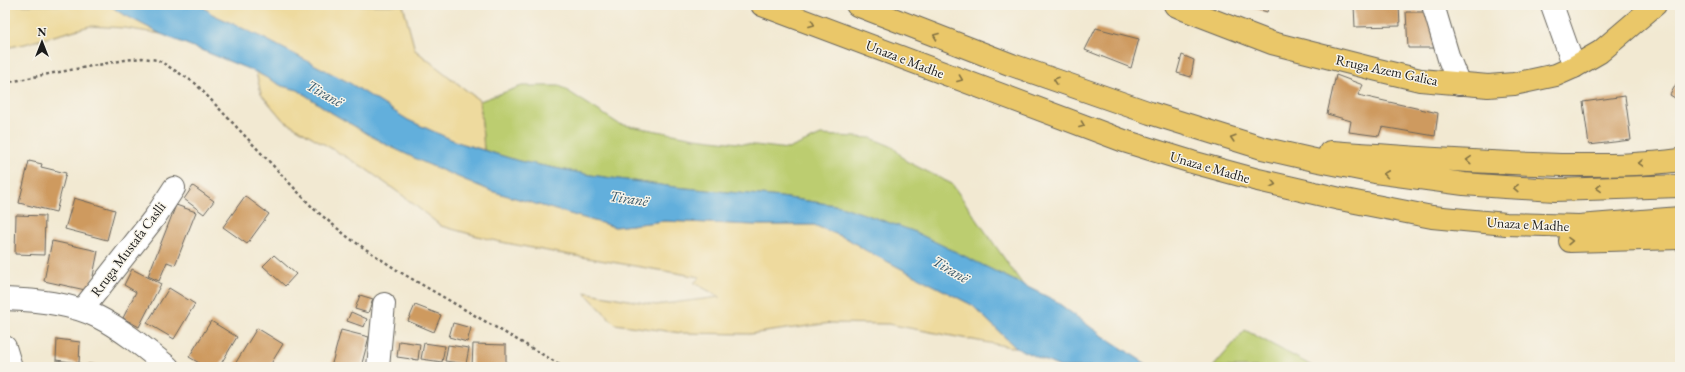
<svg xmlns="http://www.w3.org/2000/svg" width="1685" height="372" viewBox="0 0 1685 372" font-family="'EB Garamond',serif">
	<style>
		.green { fill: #bccd70; stroke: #6c7446 }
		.sand { fill: #eeda9e; stroke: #857b5d }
		.water { fill: #62afdc; stroke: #3f667c }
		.building { fill: #ce9a5e }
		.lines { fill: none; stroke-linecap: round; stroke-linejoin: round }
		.minor-casing { stroke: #67645c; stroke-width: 24 }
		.major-casing { stroke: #67645c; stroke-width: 24 }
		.highway-casing { stroke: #67645c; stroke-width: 24 }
		.path { stroke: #67645c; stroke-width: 2.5; stroke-dasharray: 3 3; stroke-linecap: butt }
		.minor { stroke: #fff; stroke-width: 22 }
		.major { stroke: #eac769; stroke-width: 22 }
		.highway { stroke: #eac769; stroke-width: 22 }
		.oneway { stroke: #837242 }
		.labels { text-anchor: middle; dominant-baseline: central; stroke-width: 3; stroke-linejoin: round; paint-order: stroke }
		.street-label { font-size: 14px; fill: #1c1c1c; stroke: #f7f3e8 }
		.water-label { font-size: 15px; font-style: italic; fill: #385769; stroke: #f7f3e8 }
	</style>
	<rect width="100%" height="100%" fill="#f7f3e8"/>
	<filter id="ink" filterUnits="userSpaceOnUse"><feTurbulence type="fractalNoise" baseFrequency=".025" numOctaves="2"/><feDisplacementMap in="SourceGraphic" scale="8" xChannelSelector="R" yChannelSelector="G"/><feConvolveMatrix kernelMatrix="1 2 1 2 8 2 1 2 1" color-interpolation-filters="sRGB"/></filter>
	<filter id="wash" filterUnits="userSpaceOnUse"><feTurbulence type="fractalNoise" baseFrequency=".012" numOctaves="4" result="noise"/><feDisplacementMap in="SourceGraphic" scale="16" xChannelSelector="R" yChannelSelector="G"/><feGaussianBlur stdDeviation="0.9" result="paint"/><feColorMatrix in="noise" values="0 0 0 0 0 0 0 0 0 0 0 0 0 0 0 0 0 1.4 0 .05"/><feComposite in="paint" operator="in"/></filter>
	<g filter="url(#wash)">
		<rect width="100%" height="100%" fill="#f2e9d2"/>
		<!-- green -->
		<path class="green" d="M522 86H560L619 124 695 138 788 149 821 135 871 138 893 147 906 161 952 184 1023 285 913 231 841 206 781 197 675 187 591 175 519 161 484 150 480 101Z
			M1245 330 1314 367H1213Z"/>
		<!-- sand -->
		<path class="sand" d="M5 5H110L119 12 161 34 125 28 90 26 25 44 5 48Z
			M201 5H403L415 50 480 101 484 150 457 142 408 120 348 82 263 38 212 14Z
			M256 72 282 86 298 90 332 113 385 144 425 163 491 191 615 227 664 221 755 225H814L848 239 865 250 972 305 1016 348 888 324 831 323 750 334 681 333 615 324 584 292 656 305 720 297 694 283 700 277 558 253 496 241 441 226 402 195 363 167 283 120 261 94Z"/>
		<!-- water -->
		<path class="water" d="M110 5H201L212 14 263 38 348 82 408 120 457 142 519 161 591 175 675 187 781 197 841 206 913 231 1054 300 1100 334 1151 367H1060L1016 348 972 305 865 250 848 239 814 225H755L664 221 615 227 491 191 425 163 385 144 332 113 298 90 282 86 256 72 161 34 119 12Z"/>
		<g id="blocks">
			<!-- building -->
			<path class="building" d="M1243 5H1269L1267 12Z
				M1354 5H1399L1400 26 1355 27Z
				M1406 12H1432L1440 48H1408Z
				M1096 28 1139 39 1131 68 1085 50Z
				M1182 55 1194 60 1191 77 1177 73Z
				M1336 75 1363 85 1358 95 1438 113 1435 136 1382 127 1379 136 1349 132 1351 121 1327 114Z
				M1680 77V101L1670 95Z
				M1625 96 1631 140 1589 145 1583 102Z
				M29 161 42 164 41 167 66 173 56 212 19 203Z
				M193 186 214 201 204 214 184 199Z
				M245 196 269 214 247 244 223 227Z
				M74 198 115 210 107 240 65 229Z
				M176 205 196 212 175 265 167 262 159 281 148 276Z
				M16 215 45 216 44 255 15 254Z
				M52 241 98 251 90 291 44 281Z
				M274 255 296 274 285 286 263 266Z
				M132 269 161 284 139 327 123 318 136 292 124 285Z
				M169 288 195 304 174 339 147 323Z
				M360 295 373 299 368 313 355 309Z
				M415 305 441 315 434 332 408 321Z
				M351 312 367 319 364 327 347 321Z
				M211 321 237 337 219 367H206L189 357Z
				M453 323 471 328 467 342 449 337Z
				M257 328 283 344 269 367H241L235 364Z
				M341 330 369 337 361 367H331Z
				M57 339 80 342 79 363 56 360Z
				M399 341 420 344 418 360 397 357Z
				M424 343 445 346 442 362 421 359Z
				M473 344 506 345V367H472Z
				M448 345 469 348 466 364 445 361Z
				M88 364 113 366V367H88Z"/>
		</g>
	</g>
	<g filter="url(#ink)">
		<use href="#blocks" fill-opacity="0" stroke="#67645c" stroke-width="1"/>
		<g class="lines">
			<!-- minor casing -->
			<g class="minor-casing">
				<path id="minor" d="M1433 5 1449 59 1459 84
					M1552 5 1574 67
					M5 299C35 300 71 303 98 317 122 329 147 350 168 367
					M82 310 155 217 174 188
					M5 347 11 367
					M378 367 384 304"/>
			</g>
			<!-- major casing -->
			<g class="major-casing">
				<path id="major" d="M1175 5 1186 10 1272 43 1378 70 1420 80 1488 86 1514 84 1556 75 1574 67 1600 52 1655 5"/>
			</g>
			<!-- highway casing -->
			<g class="highway-casing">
				<path id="highway" d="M762 5 1124 141 1192 162 1258 180 1340 199 1432 217 1506 224 1579 226 1680 218
					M857 5 1012 65 1150 113 1262 148 1319 161 1375 172 1464 184 1505 187 1555 190 1680 186
					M1330 152C1411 157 1492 164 1573 165 1609 165 1645 165 1680 160
					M1570 241 1680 238"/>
			</g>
			<!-- path -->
			<path class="path" d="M5 83 43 75 125 60 142 58 158 60 195 83 314 209 349 238 400 272 564 367"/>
			<!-- minor -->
			<use href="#minor" class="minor"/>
			<!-- major -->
			<use href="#major" class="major"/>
			<!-- highway -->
			<use href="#highway" class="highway"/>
		</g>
		<!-- one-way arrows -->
		<defs><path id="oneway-chevron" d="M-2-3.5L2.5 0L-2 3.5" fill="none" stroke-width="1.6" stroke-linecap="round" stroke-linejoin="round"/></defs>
		<g class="oneway">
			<use href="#oneway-chevron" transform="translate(812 24) rotate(21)"/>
			<use href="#oneway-chevron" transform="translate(936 36) rotate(-159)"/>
			<use href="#oneway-chevron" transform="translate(960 79) rotate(21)"/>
			<use href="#oneway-chevron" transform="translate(1056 80) rotate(-161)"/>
			<use href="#oneway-chevron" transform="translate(1082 125) rotate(21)"/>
			<use href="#oneway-chevron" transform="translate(1233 138) rotate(-163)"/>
			<use href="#oneway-chevron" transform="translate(1469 160) rotate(-176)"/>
			<use href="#oneway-chevron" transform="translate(1641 163) rotate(178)"/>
			<use href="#oneway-chevron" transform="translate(1386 174) rotate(-172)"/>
			<use href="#oneway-chevron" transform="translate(1273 184) rotate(13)"/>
			<use href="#oneway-chevron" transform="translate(1516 188) rotate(-177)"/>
			<use href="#oneway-chevron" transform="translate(1599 188) rotate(178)"/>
			<use href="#oneway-chevron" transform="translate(1570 241) rotate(-1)"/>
		</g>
	</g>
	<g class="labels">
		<!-- street labels -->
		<g class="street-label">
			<text transform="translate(905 59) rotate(21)">Unaza e Madhe</text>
			<text transform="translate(1387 70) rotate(12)">Rruga Azem Galica</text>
			<text transform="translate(1210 167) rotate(16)">Unaza e Madhe</text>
			<text transform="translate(1528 224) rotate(3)">Unaza e Madhe</text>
			<text transform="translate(128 249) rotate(-53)">Rruga Mustafa Caslli</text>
		</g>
		<!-- water labels -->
		<g class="water-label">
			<text transform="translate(325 93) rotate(29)">Tiranë</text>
			<text transform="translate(629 198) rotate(8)">Tiranë</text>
			<text transform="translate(951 269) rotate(30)">Tiranë</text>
		</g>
	</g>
	<!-- margin -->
	<rect width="1685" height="372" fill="none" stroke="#f7f3e8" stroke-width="20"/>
	<!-- north arrow -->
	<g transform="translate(42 42)" stroke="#f7f3e8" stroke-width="3" paint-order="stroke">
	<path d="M0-3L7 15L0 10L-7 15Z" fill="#1c1c1c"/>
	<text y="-6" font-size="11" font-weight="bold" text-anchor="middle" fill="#1c1c1c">N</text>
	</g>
</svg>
